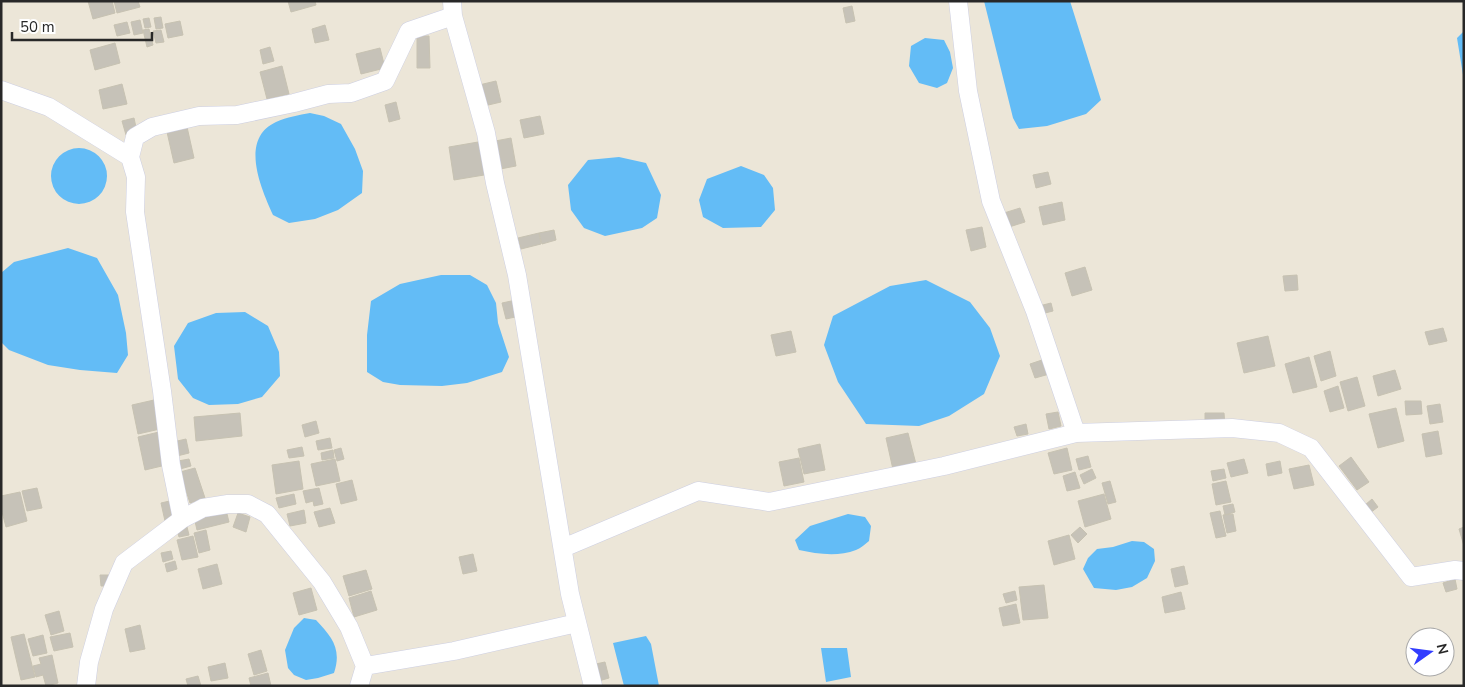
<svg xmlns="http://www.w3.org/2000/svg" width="1465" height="687" viewBox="0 0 1465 687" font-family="'Nunito Sans',sans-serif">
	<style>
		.water { fill: #63bcf6 }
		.building { fill: #c6c2b8; stroke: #c7c2b2 }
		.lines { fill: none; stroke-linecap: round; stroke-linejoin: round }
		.street-casing { stroke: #cdcfe2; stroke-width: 19 }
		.street { stroke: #fff; stroke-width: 18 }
	</style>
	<rect width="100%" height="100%" fill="#ece6d8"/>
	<!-- water -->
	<path class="water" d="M984 1H1070L1101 100 1086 114 1047 126 1019 129 1013 118Z
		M1464 31V81L1457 38Z
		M925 38 944 40 950 52 953 68 947 83 937 88 919 83 909 66 911 46Z
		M310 113 324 116 341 124 355 149 363 171 362 193 338 210 315 219 289 223 273 215C261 188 239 139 276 122 287 117 299 115 310 113Z
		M51 176a28 28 0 1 1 56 0a28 28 0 1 1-56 0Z
		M619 157 646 163 661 195 657 218 642 228 605 236 584 228 571 210 568 185 588 160Z
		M741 166 764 175 773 188 775 210 761 227 723 228 703 217 699 200 707 179Z
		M68 248 97 258 118 295 126 333 128 355 117 373 80 370 48 365 9 350 1 342V273L14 262Z
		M441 275H470L487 285 496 303 498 323 509 357 502 372 467 383 442 386 400 385 383 382 367 372V335L371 301 400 284Z
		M926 280 970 302 990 328 1000 356 984 394 949 416 919 426 866 424 838 382 824 345 833 316 890 286Z
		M245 312 268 326 279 352 280 376 262 397 238 404 209 405 193 398 178 379 174 346 188 323 216 313Z
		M848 514 865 517 871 526 869 541C865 544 861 548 856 550 838 557 817 554 799 550L795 540 810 526Z
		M1132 541 1144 542 1154 549 1155 561 1147 578 1132 587 1116 590 1094 588 1083 569 1088 558 1097 549 1113 547Z
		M304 618 316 620C332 637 342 649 334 673L318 678 306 680 294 675 288 668 285 650 294 628Z
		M646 636 651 644 659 686H624L613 643Z
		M821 648H847L851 677 826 682Z"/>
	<!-- building -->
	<path class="building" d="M88 1H112L115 13 93 19Z
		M114 1H138L140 7 117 13Z
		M288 1H315L316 5 291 12Z
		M852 6 855 21 846 23 843 8Z
		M161 17 163 28 156 29 154 18Z
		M149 18 151 27 145 28 143 19Z
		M140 20 143 33 134 35 131 22Z
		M180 21 183 35 168 38 165 24Z
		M127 22 130 33 117 36 114 25Z
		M325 25 329 40 315 43 312 29Z
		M149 29 153 45 147 47 143 30Z
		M161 30 164 42 156 43 153 31Z
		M417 36H429L430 68H417Z
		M115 43 120 63 95 70 90 50Z
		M270 47 274 61 263 64 260 50Z
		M380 48 385 68 361 74 356 54Z
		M282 66 289 94 267 99 260 72Z
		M496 81 501 102 484 106 479 85Z
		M122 84 127 104 103 109 99 90Z
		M396 102 400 119 389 122 385 105Z
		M540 116 544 134 524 138 520 120Z
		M134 118 137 132 126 135 122 121Z
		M187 127 194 158 174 163 167 132Z
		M511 138 516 166 495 170 490 142Z
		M484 141 490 174 454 180 449 147Z
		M1048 172 1051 184 1036 188 1033 175Z
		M1062 202 1065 220 1043 225 1039 207Z
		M1020 208 1025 222 1009 227 1004 213Z
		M982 227 986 247 971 251 966 230Z
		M554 230 556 240 542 244 539 233Z
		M539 233 541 244 521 249 518 238Z
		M1085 267 1092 290 1072 296 1065 273Z
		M1297 275 1298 290 1285 291 1283 276Z
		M516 300 520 316 506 319 502 303Z
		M1051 303 1053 311 1041 314 1039 306Z
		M1443 328 1447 341 1429 345 1425 332Z
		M791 331 796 352 776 356 771 335Z
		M1268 336 1275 366 1244 373 1237 343Z
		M1330 351 1336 376 1321 381 1314 356Z
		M1309 357 1317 387 1293 393 1285 364Z
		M1048 358 1053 373 1035 378 1030 364Z
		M1395 370 1401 389 1378 396 1373 376Z
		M1357 377 1365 406 1348 411 1340 382Z
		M1338 386 1344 408 1330 412 1324 391Z
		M154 400 160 429 138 434 132 405Z
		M1405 401H1421L1422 414 1406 415Z
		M1440 404 1443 422 1430 424 1427 406Z
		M1396 408 1404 441 1378 448 1369 414Z
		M1058 412 1061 426 1049 429 1046 414Z
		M240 413 242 436 196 441 194 417Z
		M1205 413H1224L1225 426 1205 427Z
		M316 421 319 433 305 437 302 425Z
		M1026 424 1028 434 1017 436 1014 427Z
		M1438 431 1442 454 1426 457 1422 434Z
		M159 432 166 465 145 470 138 437Z
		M908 433 917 468 894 474 886 438Z
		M330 438 332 448 318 450 316 441Z
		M186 439 189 453 177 456 173 442Z
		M820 444 825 470 804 474 798 449Z
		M302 447 304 456 289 458 287 450Z
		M341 448 344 459 337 461 334 450Z
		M1067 448 1072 470 1054 474 1048 453Z
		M333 450 334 458 322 460 321 453Z
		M1088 456 1091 467 1079 470 1076 459Z
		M1351 457 1369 482 1357 490 1339 466Z
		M799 458 804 482 784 486 779 462Z
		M189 459 191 466 180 469 178 461Z
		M335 459 340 481 316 486 311 464Z
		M1244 459 1248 473 1231 477 1227 463Z
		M299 461 303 489 276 494 272 465Z
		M1280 461 1282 473 1268 476 1266 464Z
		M1309 465 1314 485 1294 489 1289 469Z
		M195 468 205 498 190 503 180 472Z
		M1092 469 1096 478 1084 484 1080 475Z
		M1224 469 1226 478 1213 481 1211 471Z
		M1075 472 1080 488 1067 491 1063 476Z
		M352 480 357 500 341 504 336 484Z
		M1110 481 1116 502 1108 504 1102 483Z
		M1226 481 1231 502 1216 505 1212 484Z
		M37 488 42 508 27 511 22 491Z
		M319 488 323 504 314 506 313 501 306 503 303 491Z
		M20 492 27 521 6 527 1 508V496Z
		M294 494 296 504 279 508 276 498Z
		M1104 494 1111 519 1085 527 1078 501Z
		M1372 499 1378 507 1370 513 1365 505Z
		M174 500 177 518 165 521 161 503Z
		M1233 504 1235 512 1225 515 1223 506Z
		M330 508 335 523 319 527 314 512Z
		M226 510 229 522 197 530 194 517Z
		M304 510 306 523 290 526 287 514Z
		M1220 511 1226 536 1216 538 1210 513Z
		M238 513 250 517 246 532 233 527Z
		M1233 514 1236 531 1227 533 1223 515Z
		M186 523 189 535 179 537 176 526Z
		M1080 527 1087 534 1078 543 1071 535Z
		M1464 527V546L1459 529Z
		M206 530 210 550 199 553 194 533Z
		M1069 535 1075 559 1054 565 1048 541Z
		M193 536 198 557 182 560 177 540Z
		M171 551 173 559 163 562 161 553Z
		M473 554 477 571 463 574 459 557Z
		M175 561 177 569 167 572 165 564Z
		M217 564 222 584 203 589 198 569Z
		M1184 566 1188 584 1175 587 1171 569Z
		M366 570 372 589 349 596 343 576Z
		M100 575H112V586H101Z
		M1455 579 1457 589 1446 592 1443 583Z
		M1044 585 1048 618 1023 620 1019 587Z
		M311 588 317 610 299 615 293 593Z
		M371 591 377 610 354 617 349 598Z
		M1015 591 1017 600 1006 603 1003 594Z
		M1181 592 1185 609 1165 613 1162 597Z
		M1016 604 1020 623 1003 626 999 608Z
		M59 611 64 631 51 635 45 615Z
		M140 625 145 649 130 652 125 629Z
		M70 633 73 647 54 651 50 637Z
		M24 634 35 677 21 680 11 637Z
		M43 635 47 653 33 656 28 639Z
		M261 650 267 671 254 675 248 654Z
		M52 655 58 683 46 686 43 675 36 677 33 666 41 664 39 658Z
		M605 662 609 678 595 682 591 665Z
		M225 663 228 678 211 681 208 667Z
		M268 673 271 686H251L249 678Z
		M198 676 201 686H188L186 679Z"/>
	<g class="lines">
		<!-- street casing -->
		<g class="street-casing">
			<path id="street" d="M452 1 453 16 486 133 495 183 517 275 570 594 593 686
				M958 1 968 91 991 201 1035 311 1076 433 1232 428 1279 433 1311 448 1411 577 1455 570 1464 571
				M1 90 49 107 130 157 136 177 135 212 162 391 171 465 182 519
				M130 157 135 137 152 127 199 116 237 115 294 103 328 94 351 93 385 81 409 31 453 16
				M563 548 698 491 769 502 944 466 1076 433
				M365 666 454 651 577 623
				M86 686 89 662 104 609 124 563 182 519 203 508 228 504H248L267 514 322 582 349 627 365 666 359 686"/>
		</g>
		<!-- street -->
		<use href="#street" class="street"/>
	</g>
	<!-- border -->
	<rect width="1465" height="687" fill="none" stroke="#282828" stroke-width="5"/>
	<!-- north arrow -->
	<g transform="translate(1430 652) rotate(76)"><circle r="24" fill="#ffffff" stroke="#a9a9a9"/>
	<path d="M0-4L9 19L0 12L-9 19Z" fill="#323dff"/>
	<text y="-8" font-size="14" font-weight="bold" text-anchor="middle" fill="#282828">N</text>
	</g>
	<!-- scale -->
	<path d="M12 32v8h140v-8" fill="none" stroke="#282828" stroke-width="2.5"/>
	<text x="20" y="32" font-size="15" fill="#282828" stroke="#ffffff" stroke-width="4" paint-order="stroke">50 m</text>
</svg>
